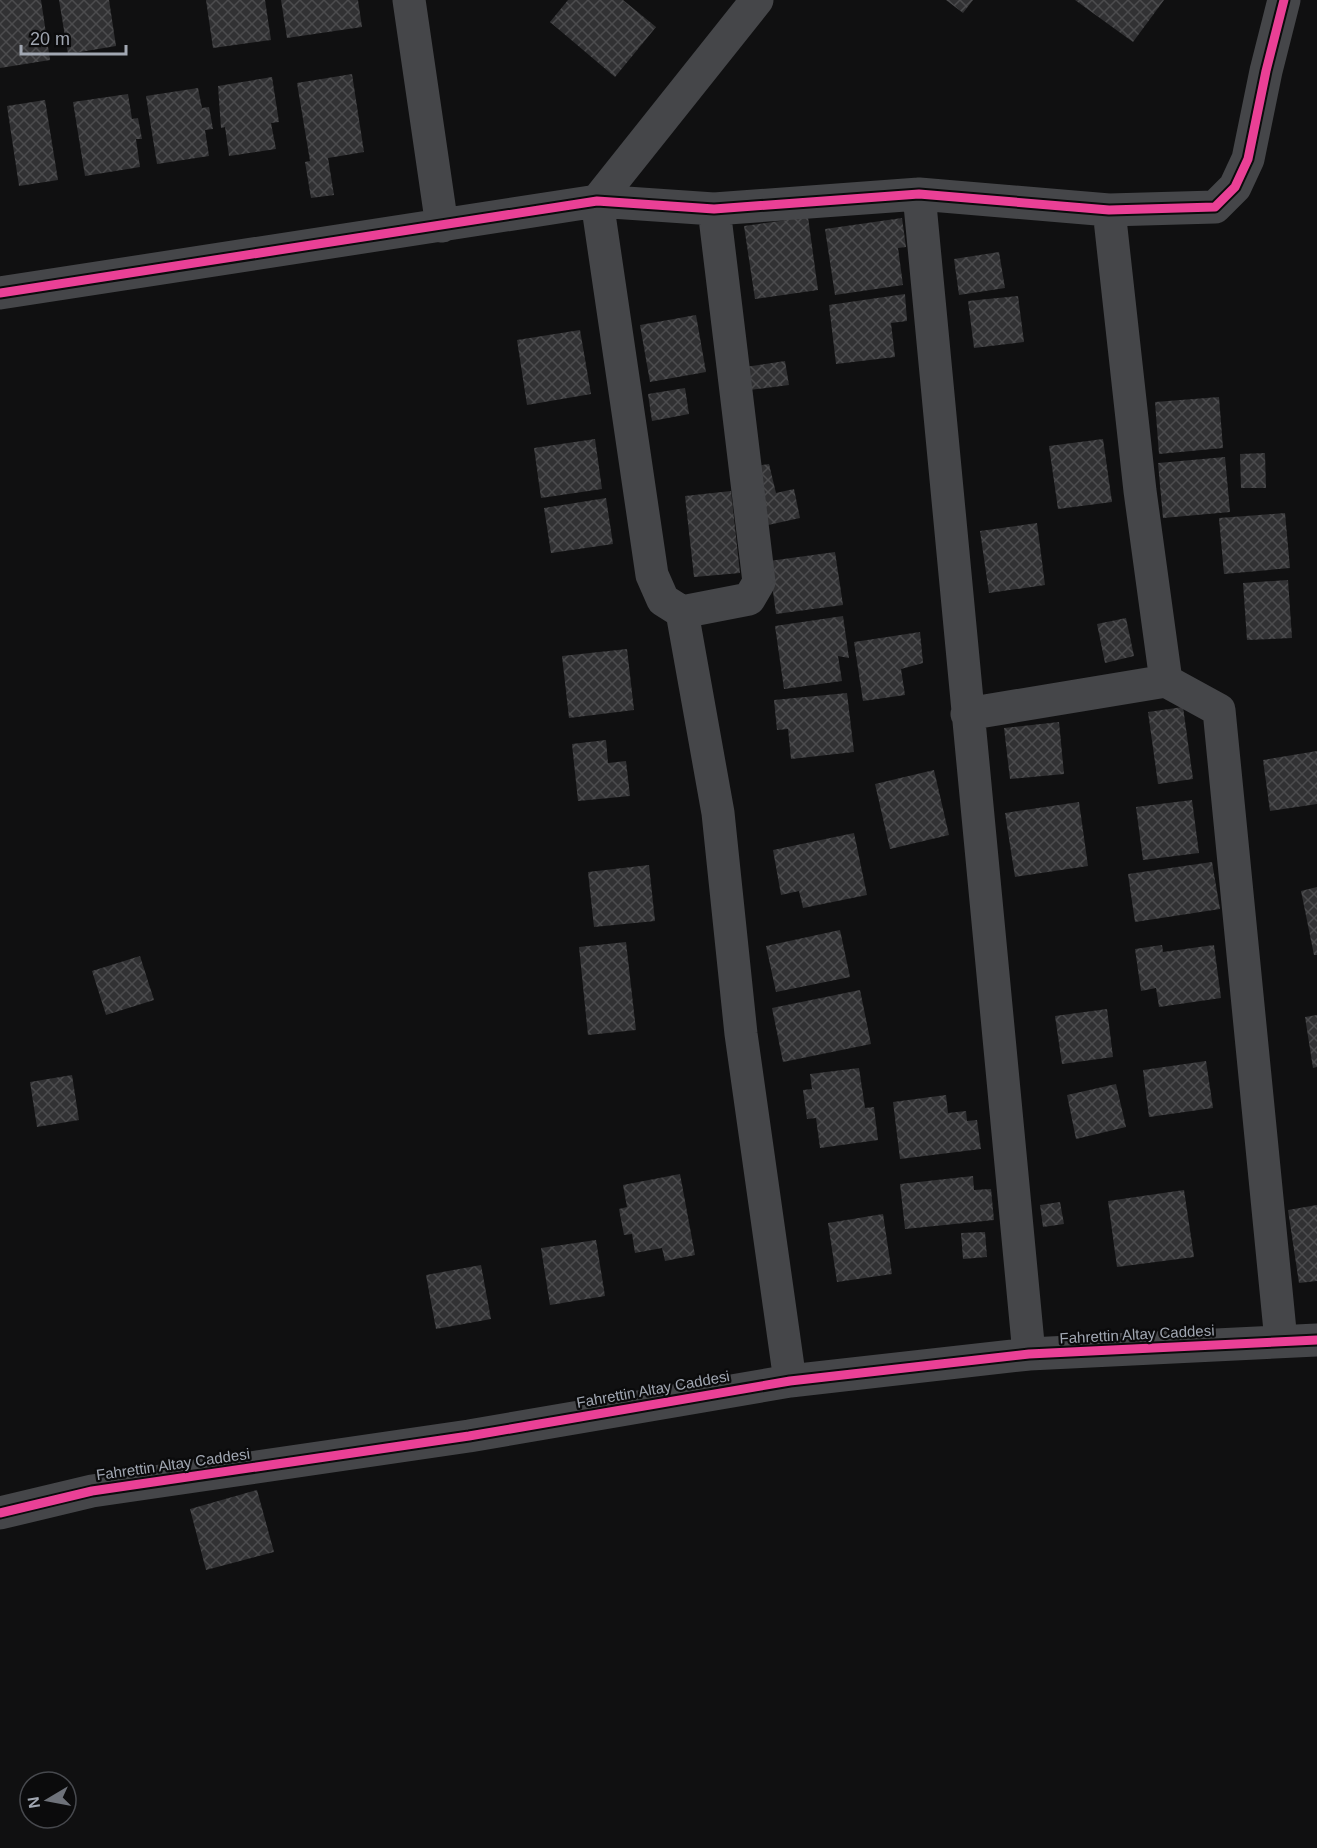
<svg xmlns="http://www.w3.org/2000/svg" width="1317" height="1848" viewBox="0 0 1317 1848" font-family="Helvetica,sans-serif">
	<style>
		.building { fill: url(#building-cross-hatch) }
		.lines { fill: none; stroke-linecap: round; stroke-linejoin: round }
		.minor { stroke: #454649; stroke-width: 33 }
		.cycleway-casing { stroke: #0b0b0c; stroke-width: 13 }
		.cycleway { stroke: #ea4096; stroke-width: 9 }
		.labels { text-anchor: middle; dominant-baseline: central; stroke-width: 4.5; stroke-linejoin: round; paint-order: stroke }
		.street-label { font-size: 15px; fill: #a1a7b2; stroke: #0b0b0c }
	</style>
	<defs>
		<pattern id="building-cross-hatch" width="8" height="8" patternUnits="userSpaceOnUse" patternTransform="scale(1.5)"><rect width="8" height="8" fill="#313133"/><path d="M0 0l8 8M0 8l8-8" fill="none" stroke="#4c4c4e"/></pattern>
	</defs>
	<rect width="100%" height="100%" fill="#101011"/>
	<!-- building -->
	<path class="building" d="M0 0H41L50 60 0 68Z
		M59 0H109L116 46 68 54Z
		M206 0H265L271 40 213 48Z
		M281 0H358L362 27 287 38Z
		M568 0H623L656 27 615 77 550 22Z
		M946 0H973L963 13Z
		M1075 0H1164L1133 42Z
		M352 74 364 152 328 158 334 195 311 198 305 162 310 161 297 83Z
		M272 77 279 122 271 123 276 149 229 156 225 127 221 128 218 86Z
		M198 88 202 108 209 107 213 129 205 130 209 156 157 164 146 96Z
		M128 94 132 119 138 118 142 139H136L140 167 85 176 73 102Z
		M45 100 58 180 19 186 7 106Z
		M808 217 818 290 755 299 744 226Z
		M902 218 906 247 898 248 903 285 835 295 825 229Z
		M999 252 1005 288 959 295 954 259Z
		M905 294 907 321 891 323 895 357 836 364 829 305Z
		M1018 296 1024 342 974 348 968 301Z
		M696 315 706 372 650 382 640 325Z
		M580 330 591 394 527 405 517 340Z
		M785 361 789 385 749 390 745 367Z
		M685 388 689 414 652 421 648 394Z
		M1219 397 1223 448 1159 454 1155 402Z
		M595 439 602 489 541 498 534 448Z
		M1103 439 1112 502 1058 509 1049 446Z
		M1265 453 1266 488H1241L1240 454Z
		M1225 457 1230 512 1163 518 1158 463Z
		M769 464 776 493 794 489 800 518 768 525 756 466Z
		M731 491 740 573 694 577 685 496Z
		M606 498 613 544 551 553 544 508Z
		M1285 513 1290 568 1224 574 1219 518Z
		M1037 523 1045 585 989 593 980 531Z
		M835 552 843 605 776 614 769 561Z
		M1288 580 1292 638 1247 640 1243 583Z
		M843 616 849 658 838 656 842 681 784 689 775 626Z
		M1126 618 1134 656 1105 663 1097 624Z
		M920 632 923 663 901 669 905 695 863 701 854 642Z
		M627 649 634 710 569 718 562 656Z
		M847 693 854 752 791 759 788 729 777 730 774 700Z
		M1183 707 1193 779 1158 784 1148 712Z
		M1059 722 1064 774 1010 779 1004 728Z
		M606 740 608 763 626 761 630 796 578 801 572 744Z
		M1317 751V804L1270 811 1263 760Z
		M934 770 949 835 890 849 875 784Z
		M1192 800 1199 853 1143 860 1136 807Z
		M1079 802 1088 866 1015 877 1005 813Z
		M854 833 867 895 803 908 799 891 781 895 773 850Z
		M1212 862 1220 909 1135 922 1128 874Z
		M649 865 655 921 594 927 588 872Z
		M1317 887V955H1314L1301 891Z
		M840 930 850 977 776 992 766 946Z
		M626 942 636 1030 588 1035 579 947Z
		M1162 945 1163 952 1214 945 1221 998 1159 1007 1156 988 1141 991 1135 949Z
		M140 956 154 1000 106 1015 92 971Z
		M860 990 871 1044 783 1062 772 1008Z
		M1107 1009 1113 1057 1062 1064 1055 1016Z
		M1317 1015V1067L1313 1068 1305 1017Z
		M1206 1061 1213 1108 1149 1117 1143 1070Z
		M859 1068 865 1108 874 1107 878 1140 820 1148 816 1118 807 1119 803 1090 812 1089 810 1074Z
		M72 1075 79 1120 37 1127 30 1082Z
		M1116 1084 1126 1127 1076 1139 1067 1095Z
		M946 1095 948 1113 966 1111 967 1121 977 1120 981 1149 900 1159 893 1102Z
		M680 1174 695 1255 665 1261 662 1248 635 1253 632 1234 624 1235 619 1209 627 1207 623 1185Z
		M973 1176 974 1190 991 1189 994 1220 905 1229 900 1184Z
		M1184 1190 1194 1257 1117 1267 1108 1201Z
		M1060 1202 1064 1224 1043 1227 1040 1205Z
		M1317 1205V1281L1299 1283 1288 1210Z
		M883 1214 892 1274 837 1282 828 1223Z
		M985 1232 987 1257 963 1259 961 1233Z
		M596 1240 605 1296 550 1305 541 1248Z
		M481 1265 491 1319 436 1329 426 1275Z
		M257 1490 274 1552 206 1570 190 1509Z"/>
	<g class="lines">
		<!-- minor -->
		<path class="minor" d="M409 0 442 226
			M919 194 1029 1354
			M714 209 759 582 749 599 682 612 663 600 652 575 597 201 757 0
			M1109 210 1140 491 1166 681 1219 710 1281 1341
			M0 293 597 201 714 209 919 194 1109 210 1215 207 1235 187 1248 159 1266 71 1284 0
			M682 612 718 813 741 1034 790 1381
			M967 714 1166 681
			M0 1513 92 1491 469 1436 790 1381 1029 1354 1317 1340"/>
		<!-- cycleway casing -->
		<g class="cycleway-casing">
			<path id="cycleway" d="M0 293 597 201 714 209 919 194 1109 210 1215 207 1235 187 1248 159 1266 71 1284 0
				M0 1513 92 1491 469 1436 790 1381 1029 1354 1317 1340"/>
		</g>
		<!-- cycleway -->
		<use href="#cycleway" class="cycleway"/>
	</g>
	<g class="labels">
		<!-- street labels -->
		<g class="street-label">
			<text transform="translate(1137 1334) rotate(-3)">Fahrettin Altay Caddesi</text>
			<text transform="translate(653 1389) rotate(-10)">Fahrettin Altay Caddesi</text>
			<text transform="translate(173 1464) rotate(-8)">Fahrettin Altay Caddesi</text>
		</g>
	</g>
	<!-- north arrow -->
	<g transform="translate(48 1800) rotate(260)"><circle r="28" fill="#0b0b0c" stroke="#47494e" stroke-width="1.5"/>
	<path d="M0-4.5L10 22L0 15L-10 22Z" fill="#6e727a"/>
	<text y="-9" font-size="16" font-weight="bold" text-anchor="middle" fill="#a1a7b2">N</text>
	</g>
	<!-- scale -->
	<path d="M21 45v9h105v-9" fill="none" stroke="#a1a7b2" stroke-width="3"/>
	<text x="30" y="45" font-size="18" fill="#a1a7b2" stroke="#0b0b0c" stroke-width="4.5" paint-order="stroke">20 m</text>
</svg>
